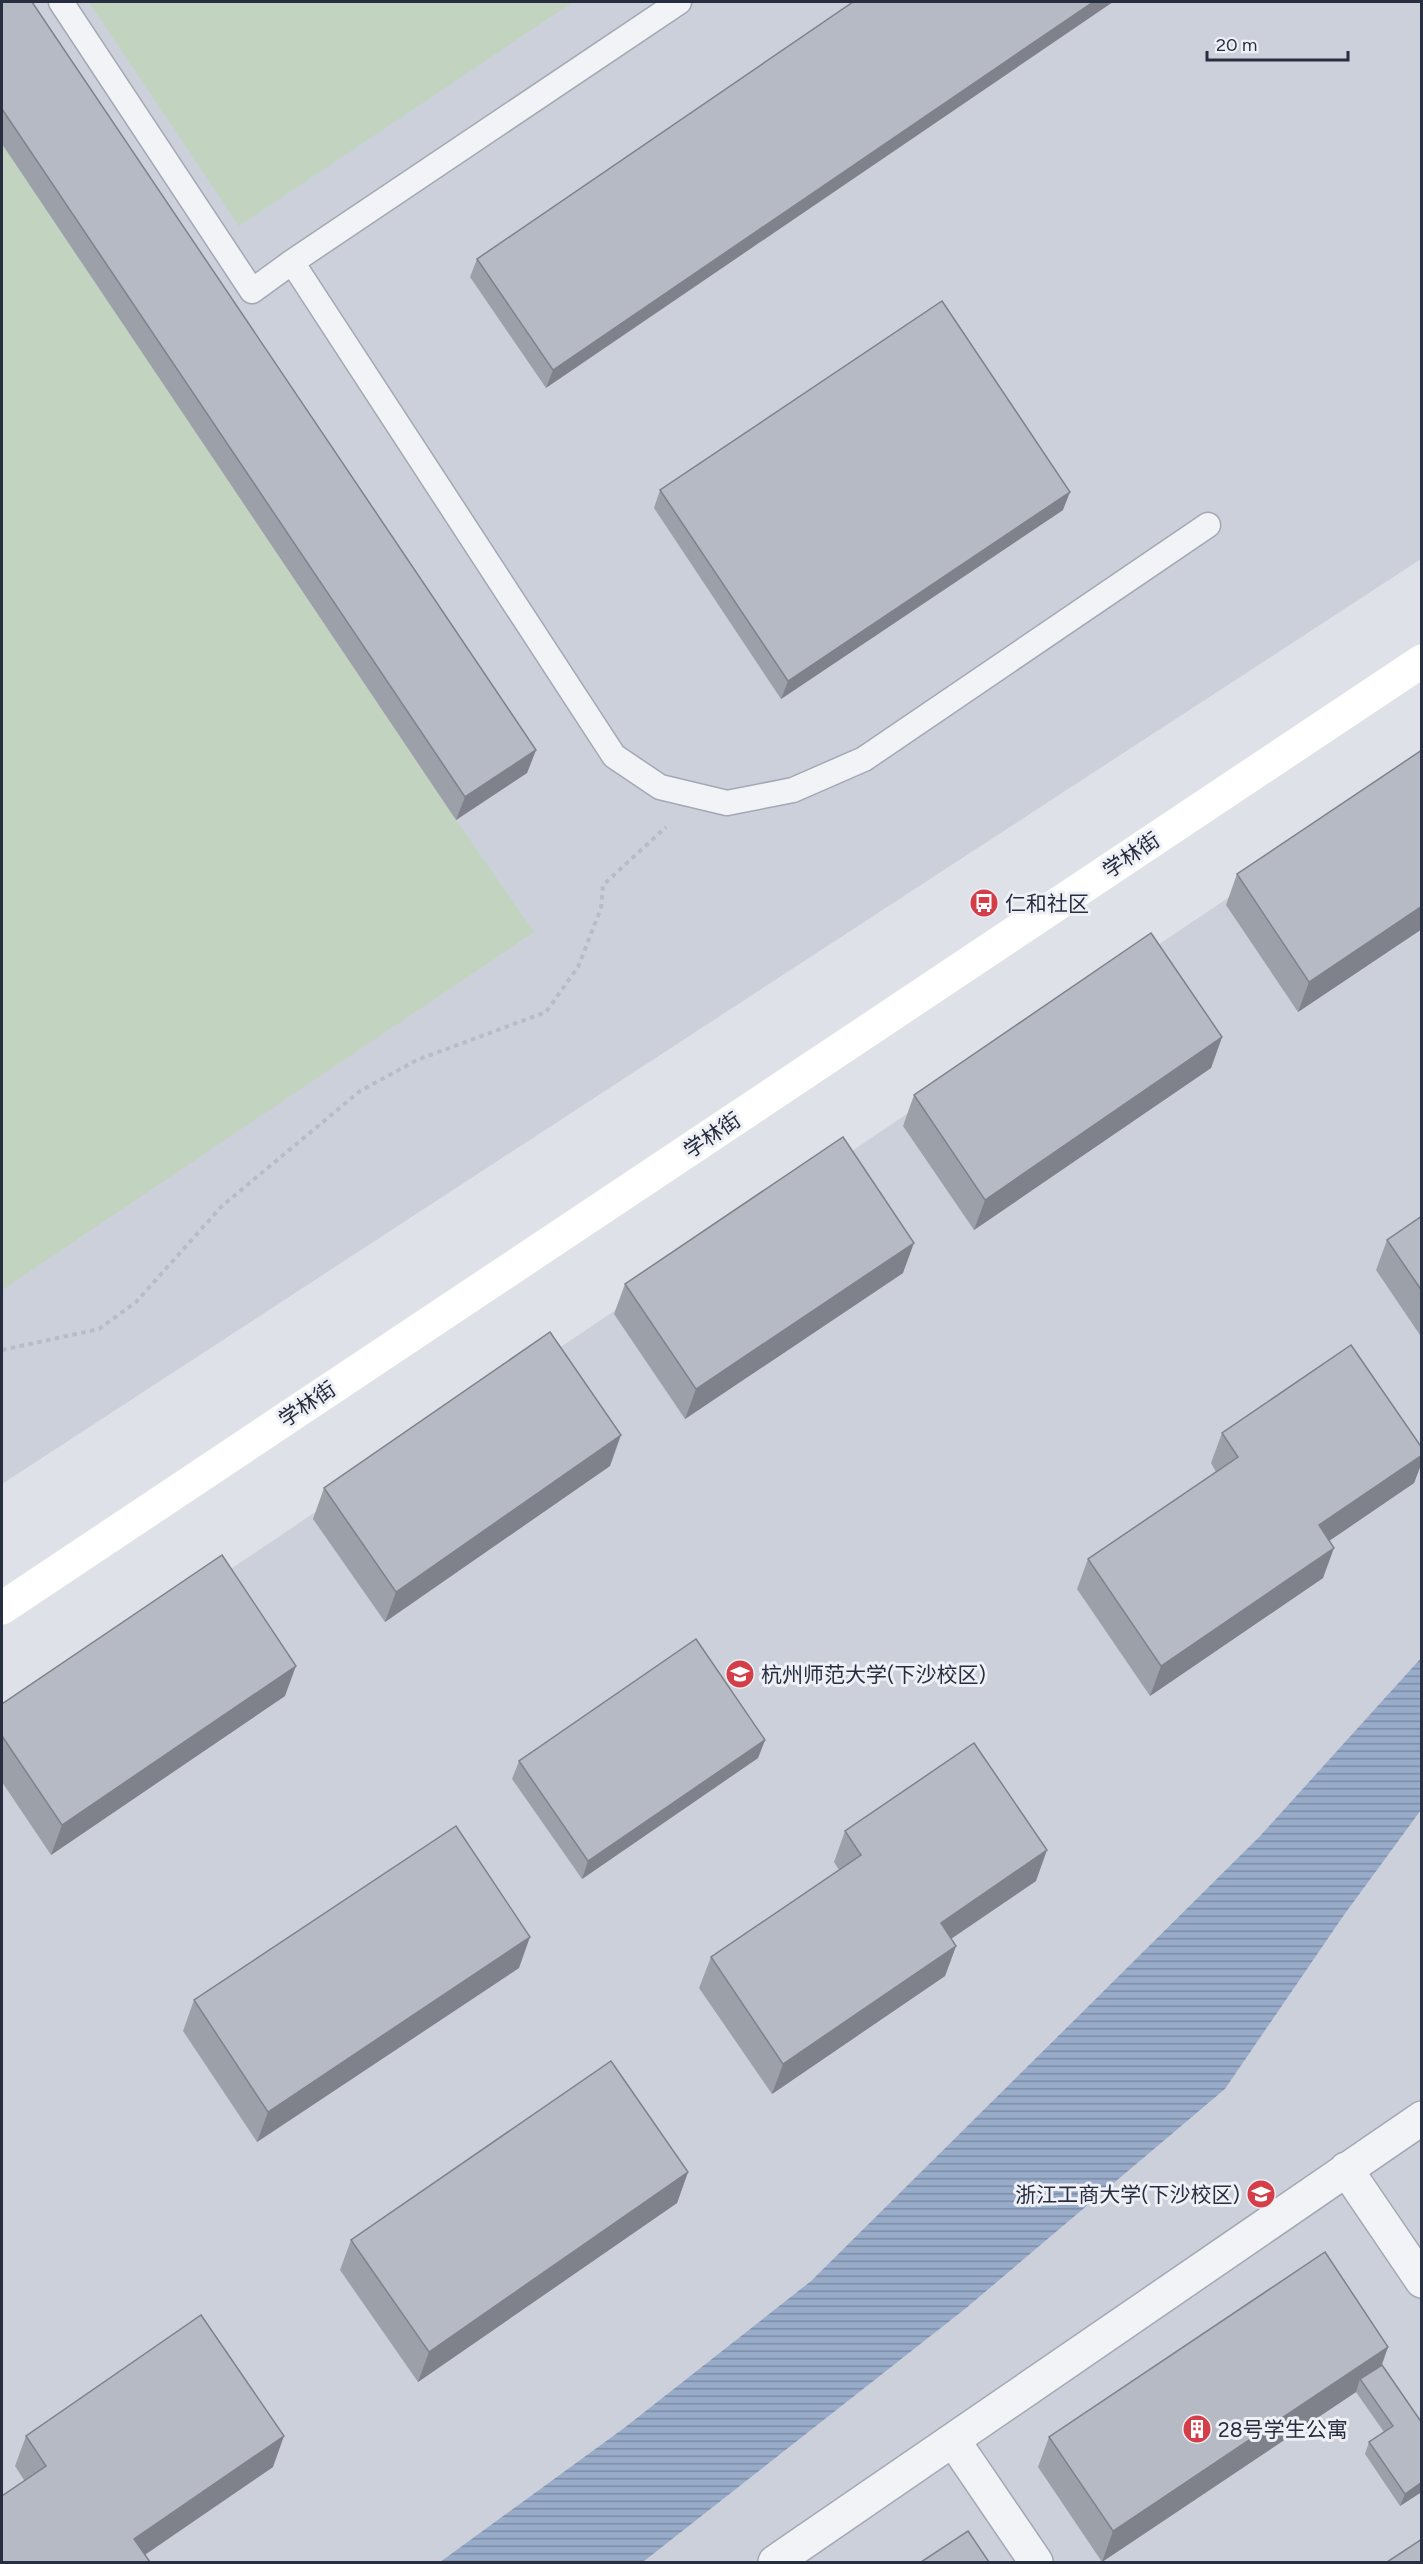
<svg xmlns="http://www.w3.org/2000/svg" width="1423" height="2564" viewBox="0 0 1423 2564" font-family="Figtree,'Noto Sans SC',sans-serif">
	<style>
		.built { fill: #ccd0da }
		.green { fill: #c2d3bf }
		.water { fill: url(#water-rules) }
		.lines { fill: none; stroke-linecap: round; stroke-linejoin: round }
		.lane-casing { stroke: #a3a8b2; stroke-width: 27 }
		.street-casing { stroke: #a3a8b2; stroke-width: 36 }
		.path { stroke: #b8bcc4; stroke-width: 4; stroke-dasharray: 4.5 4.5; stroke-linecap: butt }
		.lane { stroke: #f1f3f7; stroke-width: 24 }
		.street { stroke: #f1f3f7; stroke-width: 33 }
		.secondary { stroke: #fff; stroke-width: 33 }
		.wall { fill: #9ca0a9 }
		.shaded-wall { fill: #7f828a }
		.building { fill: #b5bac5; stroke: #7f828a; stroke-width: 1.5 }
		.labels { text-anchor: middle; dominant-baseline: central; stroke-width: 6; stroke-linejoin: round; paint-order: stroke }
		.street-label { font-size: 21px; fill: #272e40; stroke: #eef0f6 }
		.poi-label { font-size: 21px; fill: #272e40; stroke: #eef0f6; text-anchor: start }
	</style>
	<defs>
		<pattern id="water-rules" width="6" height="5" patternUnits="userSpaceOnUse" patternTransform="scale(1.5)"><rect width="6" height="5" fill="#98acca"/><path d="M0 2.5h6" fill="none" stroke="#7c8ca5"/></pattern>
	</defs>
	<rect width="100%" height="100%" fill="#dee1e8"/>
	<!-- built -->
	<path class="built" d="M2 2H1421V559L2 1484Z
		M1421 768V1658L1260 1836 811 2281 624 2428 440 2562H2V1723Z
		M1421 1810V2562H643L965 2309 1225 2089 1344 1915Z"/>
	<!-- green -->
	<path class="green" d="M89 2H573L239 226Z
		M2 144 456 820 534 932 2 1290Z"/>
	<!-- water -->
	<path class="water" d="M1421 1658V1810L1344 1915 1225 2089 965 2309 643 2562H440L624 2428 811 2281 1260 1836Z"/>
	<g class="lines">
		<!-- lane casing -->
		<g class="lane-casing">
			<path id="lane" d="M61 2 252 291 292 262 614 756 660 787 727 803 793 790 864 759 1208 525
				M292 262 679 2"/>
		</g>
		<!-- street casing -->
		<g class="street-casing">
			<path id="street" d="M1346 2169 1422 2281
				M953 2440 1036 2562
				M775 2562 1422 2118"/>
		</g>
		<!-- path -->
		<path class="path" d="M2 1350 99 1329 136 1302 222 1206 360 1091 417 1060 546 1012 578 967 601 908 603 885 666 827"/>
		<!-- lane -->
		<use href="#lane" class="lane"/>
		<!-- street -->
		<use href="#street" class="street"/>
		<!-- secondary -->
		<path class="secondary" d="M2 1608 1422 661"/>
	</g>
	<!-- wall -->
	<path class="wall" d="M2 2 536 750 527 773 456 820 2 144Z
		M853 2 546 388 470 277 477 259Z
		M660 490 1063 510 781 699 654 508Z
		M1422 750V929L1298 1012 1226 905 1237 874Z
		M1222 1037 1211 1068 974 1230 903 1126 914 1095Z
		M1422 1216V1338L1376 1270 1387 1240Z
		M903 1273 685 1419 614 1314 625 1284Z
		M1222 1433 1422 1448V1462L1414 1483 1329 1541 1323 1578 1150 1696 1077 1589 1088 1559 1216 1472 1211 1463Z
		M610 1466 385 1622 313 1519 324 1488Z
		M285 1696 51 1855 2 1782V1704Z
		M765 1740 758 1758 582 1879 512 1779 519 1761Z
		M845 1831 1036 1881 951 1939 956 1946 945 1976 772 2094 699 1988 711 1957 839 1870 834 1862Z
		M519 1968 257 2142 183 2031 194 2000Z
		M688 2172 677 2203 418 2382 340 2270 351 2240Z
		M1388 2347 1382 2365 1422 2423V2494L1420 2493 1400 2506 1365 2454 1369 2442 1384 2432 1356 2392 1102 2562 1038 2467 1049 2437Z
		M26 2436 273 2467 145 2555 24 2480 15 2466Z"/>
	<!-- shaded-wall -->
	<path class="shaded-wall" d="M1093 2H1113L546 388 553 370Z
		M1070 492 1063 510 781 699 788 681Z
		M536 750 527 773 456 820 465 797Z
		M1422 906V929L1298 1012 1309 982Z
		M1222 1037 1211 1068 974 1230 985 1200Z
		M914 1243 903 1273 685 1419 696 1389Z
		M621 1435 610 1466 385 1622 396 1592Z
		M1422 1455V1462L1414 1483 1307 1556 1319 1525Z
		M1334 1548 1323 1578 1150 1696 1161 1666Z
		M296 1666 285 1696 51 1855 62 1825Z
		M765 1740 758 1758 582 1879 588 1861Z
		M1047 1850 1036 1881 930 1953 941 1923Z
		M530 1937 519 1968 257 2142 268 2112Z
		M956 1946 945 1976 772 2094 783 2064Z
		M688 2172 677 2203 418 2382 429 2352Z
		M1388 2347 1377 2377 1360 2379 1356 2392 1102 2562 1113 2531Z
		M284 2436 273 2467 134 2562V2539Z
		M1422 2482 1420 2493 1400 2506 1405 2494Z"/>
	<!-- building -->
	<path class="building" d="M2 2H32L536 750 465 797 2 109Z
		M853 2H1093L553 370 477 259Z
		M942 301 1070 492 788 681 660 490Z
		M1422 750V906L1309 982 1237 874Z
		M1151 933 1222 1037 985 1200 914 1095Z
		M843 1137 914 1243 696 1389 625 1284Z
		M1422 1216V1291L1387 1240Z
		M550 1332 621 1435 396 1592 324 1488Z
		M1351 1345 1422 1448V1455L1319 1525 1334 1548 1161 1666 1088 1559 1238 1457 1222 1433Z
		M222 1555 296 1666 62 1825 2 1736V1704Z
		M696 1639 765 1740 588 1861 519 1761Z
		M974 1743 1047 1850 941 1923 956 1946 783 2064 711 1957 861 1855 845 1831Z
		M456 1826 530 1937 268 2112 194 2000Z
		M611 2061 688 2172 429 2352 351 2240Z
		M1325 2252 1388 2347 1113 2531 1049 2437Z
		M201 2315 284 2436 134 2539 150 2562H2V2496L46 2466 26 2436Z
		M1382 2365 1422 2423V2482L1405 2494 1369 2442 1393 2426 1360 2379Z
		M968 2531 989 2562H921Z
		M1422 2539V2562H1387Z"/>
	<!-- icons -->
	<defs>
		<g id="bus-disc" transform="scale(1.5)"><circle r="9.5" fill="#d33e49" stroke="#eef0f6"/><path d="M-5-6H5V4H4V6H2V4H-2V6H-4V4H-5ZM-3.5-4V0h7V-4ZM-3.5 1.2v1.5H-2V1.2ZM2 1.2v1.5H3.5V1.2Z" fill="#fff"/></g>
		<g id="university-disc" transform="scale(1.5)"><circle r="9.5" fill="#d33e49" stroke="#eef0f6"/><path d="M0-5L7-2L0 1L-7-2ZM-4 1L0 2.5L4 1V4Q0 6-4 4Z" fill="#fff"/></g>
		<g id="building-disc" transform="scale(1.5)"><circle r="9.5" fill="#d33e49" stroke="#eef0f6"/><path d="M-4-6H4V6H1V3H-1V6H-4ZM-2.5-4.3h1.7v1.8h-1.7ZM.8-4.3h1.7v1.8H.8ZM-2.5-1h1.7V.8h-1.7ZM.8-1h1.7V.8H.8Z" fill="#fff"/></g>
	</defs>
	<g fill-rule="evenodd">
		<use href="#bus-disc" x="984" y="903"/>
		<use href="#university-disc" x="740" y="1674"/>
		<use href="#university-disc" x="1261" y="2194"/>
		<use href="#building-disc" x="1197" y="2429"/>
	</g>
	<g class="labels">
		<!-- street labels -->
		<g class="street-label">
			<text transform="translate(1131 855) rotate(-34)">学林街</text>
			<text transform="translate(712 1135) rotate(-34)">学林街</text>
			<text transform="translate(307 1404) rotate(-34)">学林街</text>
		</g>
		<!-- poi labels -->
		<g class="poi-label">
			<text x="1005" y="903">仁和社区</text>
			<text x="761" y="1674">杭州师范大学(下沙校区)</text>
			<text x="1240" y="2194" text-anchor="end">浙江工商大学(下沙校区)</text>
			<text x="1218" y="2429">28号学生公寓</text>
		</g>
	</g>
	<!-- border -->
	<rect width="1423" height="2564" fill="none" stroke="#272e40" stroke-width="6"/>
	<!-- scale -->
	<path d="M1207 51v9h141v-9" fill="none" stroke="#272e40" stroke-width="3"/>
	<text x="1216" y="51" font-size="18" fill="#272e40" stroke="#eef0f6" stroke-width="4.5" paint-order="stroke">20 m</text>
</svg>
